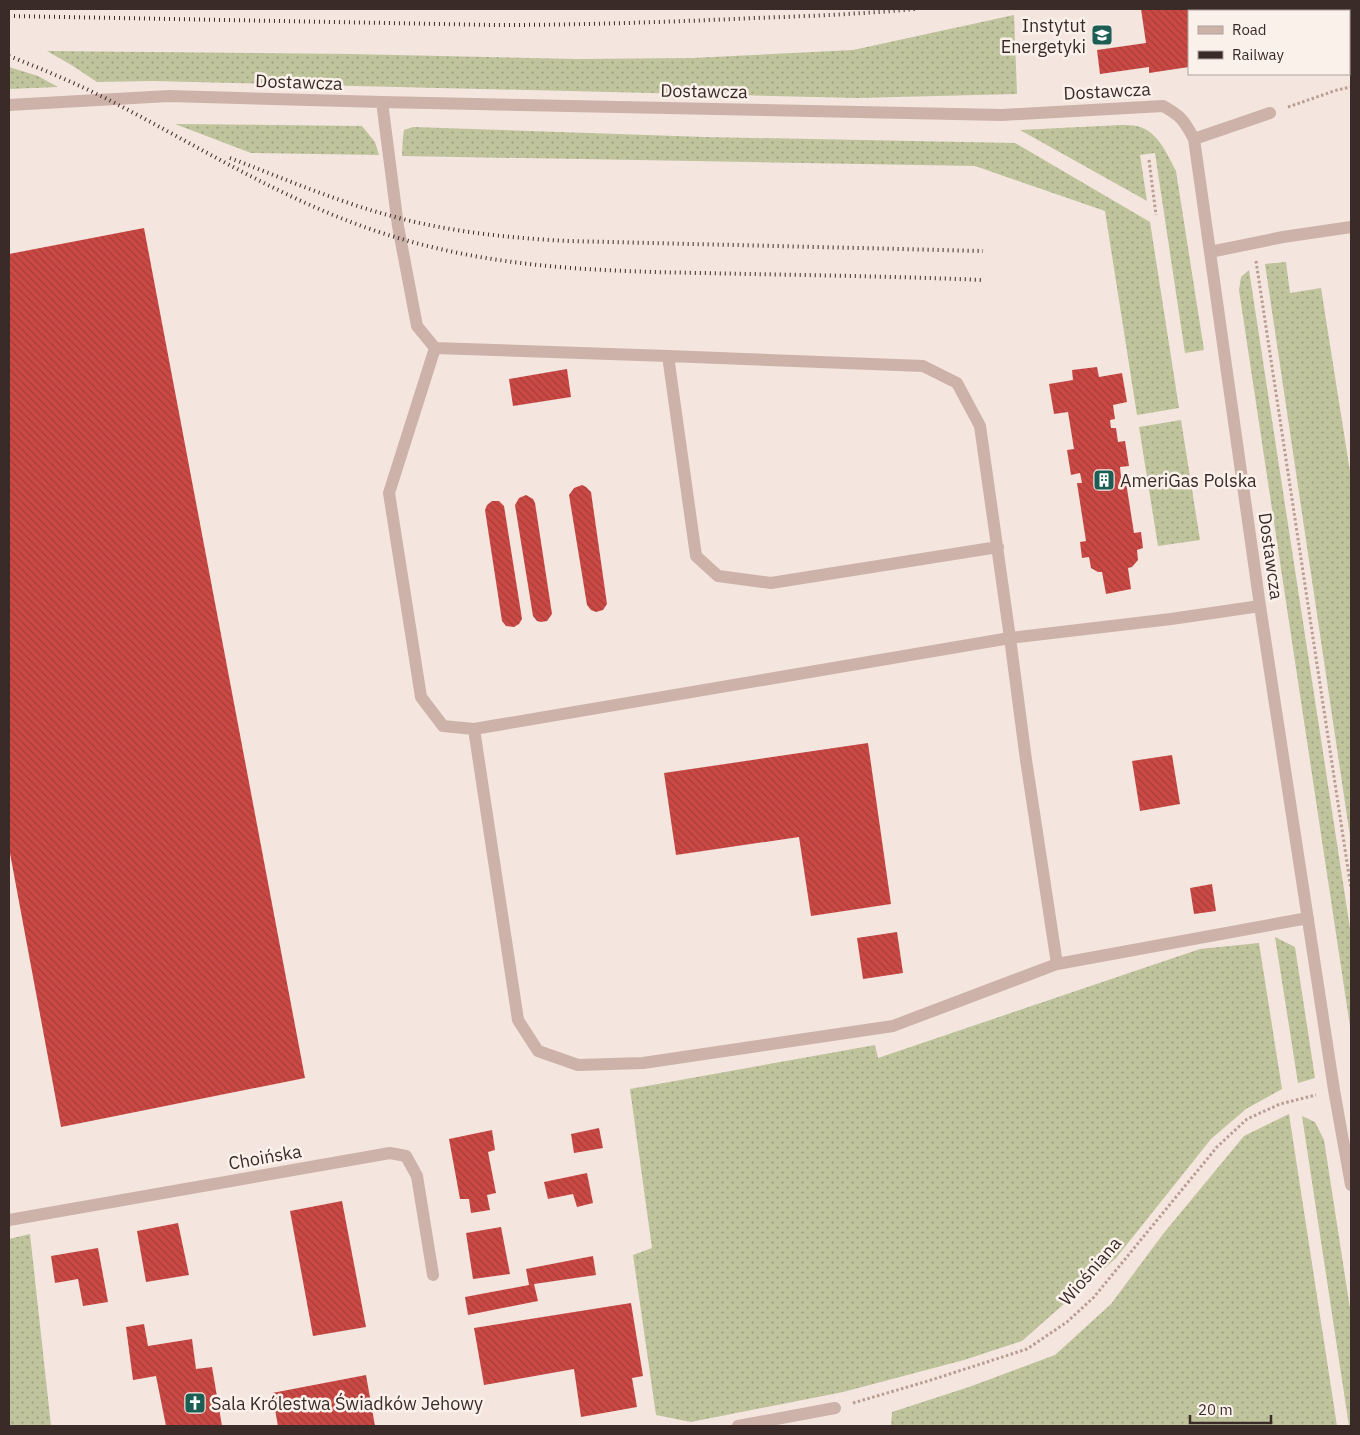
<svg xmlns="http://www.w3.org/2000/svg" width="1360" height="1435" viewBox="0 0 1360 1435" font-family="'IBM Plex Sans',sans-serif">
	<style>
		.grass { fill: url(#grass-dots) }
		.building { fill: url(#building-back-hatch) }
		.lines { fill: none; stroke-linecap: round; stroke-linejoin: round }
		.path { stroke: #b99c93; stroke-width: 3; stroke-dasharray: 2.5 2.5; stroke-linecap: butt }
		.minor { stroke: #cdb2a9; stroke-width: 12 }
		.rail { stroke: #3a2b29; stroke-width: 4; stroke-dasharray: 1 4; stroke-linecap: butt }
		.labels { text-anchor: middle; dominant-baseline: central; stroke-width: 5; stroke-linejoin: round; paint-order: stroke }
		.poi-label { font-size: 18px; fill: #3a2b29; stroke: #fbf1eb; text-anchor: start }
		.street-label { font-size: 18px; fill: #3a2b29; stroke: #fbf1eb }
	</style>
	<defs>
		<pattern id="grass-dots" width="8" height="8" patternUnits="userSpaceOnUse" patternTransform="scale(1.25)"><rect width="8" height="8" fill="#bfc49d"/><path d="M2 2h.1M6 6h.1" fill="none" stroke="#9c9f80" stroke-width="1.8" stroke-linecap="round"/></pattern>
		<pattern id="building-back-hatch" width="6" height="6" patternUnits="userSpaceOnUse" patternTransform="scale(1.25)"><rect width="6" height="6" fill="#cb4945"/><path d="M-1 5l2 2M0 0l6 6M5-1l2 2" fill="none" stroke="#a63d3a"/></pattern>
	</defs>
	<rect width="100%" height="100%" fill="#f4e5de"/>
	<!-- grass -->
	<path class="grass" d="M1014 15 1017 94 857 98 152 81 97 82 73 66 47 51 350 54 577 59 693 58 853 50Z
		M9 67 38 76 58 87 9 89Z
		M175 124 362 126 375 142 379 155 251 153Z
		M1121 125C1126 125 1132 125 1137 126 1158 131 1167 154 1176 171L1204 350 1185 353 1155 153 1140 155 1147 201 1020 130Z
		M413 127 705 137 1015 143 1150 222 1179 408 1137 415 1105 211 975 166 402 156 403 137 404 130Z
		M1286 262 1290 293 1321 288 1351 478V843L1265 264Z
		M1249 270 1351 935V1033L1239 290 1241 277Z
		M1181 420 1200 540 1158 546 1139 427Z
		M1275 937 1295 947 1315 1078 1298 1083Z
		M1259 943 1282 1089 1246 1109 1211 1139 1116 1258 1022 1341 964 1360 843 1392 691 1422 656 1415 633 1255 652 1248 630 1089 875 1045 878 1058 1200 949Z
		M1289 1114 1337 1426H891L892 1412 969 1387 1055 1355 1111 1304 1163 1234 1244 1136Z
		M1302 1116 1315 1122 1324 1140 1351 1315V1426H1349Z
		M30 1234 51 1426H9V1239Z"/>
	<!-- building -->
	<path class="building" d="M1141 9H1351V16H1349V11H1189V67L1149 73V67L1100 74 1097 50 1146 43Z
		M144 228 305 1078 61 1127 9 848V254Z
		M1097 367 1099 377 1122 373 1127 402 1113 405 1115 419 1110 420 1111 428H1116L1118 442 1125 441 1129 466 1120 467 1121 477 1125 476 1134 533 1141 532 1143 548 1137 550 1138 560 1132 567 1128 568 1131 589 1106 594 1102 572H1098L1091 568 1089 557 1082 558 1080 542 1086 541 1077 483H1082L1080 473 1071 475 1067 450 1074 449 1068 412 1054 414 1049 384 1073 380 1072 370Z
		M567 369 571 397 513 406 509 379Z
		M582 485 586 487 591 492 607 604 603 610 596 612 591 610 587 605 569 495 574 488Z
		M526 495 533 499 535 503 552 614 547 621 541 622 537 621 533 616 515 505 519 498Z
		M492 501H499L504 506 522 619 519 624 514 627 506 626 502 621 485 510 487 505Z
		M868 743 891 904 811 916 799 837 676 855 664 773Z
		M1172 755 1180 804 1140 811 1132 761Z
		M1212 884 1216 911 1194 914 1190 888Z
		M897 932 903 973 863 979 857 938Z
		M599 1128 603 1148 574 1153 571 1134Z
		M492 1130 495 1150 488 1152 496 1193 487 1195 490 1210 471 1213 469 1199H460L449 1139Z
		M587 1173 593 1203 577 1207 573 1194 548 1199 544 1182Z
		M342 1201 366 1327 313 1336 290 1211Z
		M178 1223 189 1275 146 1282 137 1231Z
		M501 1227 510 1274 473 1279 466 1233Z
		M98 1248 108 1302 83 1306 78 1279 55 1283 51 1256Z
		M593 1256 596 1275 534 1284 538 1301 468 1315 465 1297 529 1285 526 1269Z
		M631 1303 643 1376 632 1378 637 1407 581 1417 574 1369 484 1385 474 1328Z
		M144 1324 148 1346 192 1339 196 1369 212 1367 222 1426H166L156 1376 133 1380 126 1327Z
		M366 1375 375 1426H278L272 1393Z"/>
	<g class="lines">
		<!-- path -->
		<path class="path" d="M1288 107 1337 90 1351 87
			M1149 160 1156 215
			M1256 261 1351 889
			M853 1403 928 1381 1027 1349 1067 1322 1094 1297 1217 1147 1247 1119 1280 1104 1316 1095"/>
		<!-- minor -->
		<path class="minor" d="M382 102 398 226 417 326 435 348 389 493 421 697 443 726 474 729 1010 638 1026 760 1057 964 893 1026 643 1063 578 1065 538 1051 518 1020 474 729
			M9 105 169 96 382 102 1002 115 1163 106C1181 116 1184 120 1194 139L1260 606 1334 1090 1351 1185
			M1194 139 1270 113
			M1210 252 1283 237 1351 227
			M435 348 668 356
			M998 547 771 583 718 576 696 556 668 356 923 366 957 383 980 426 1010 638 1171 619 1260 606
			M1057 964 1308 918
			M9 1220 390 1153 406 1156 417 1176 433 1275
			M738 1426 835 1408"/>
		<!-- rail -->
		<path class="rail" d="M9 16 495 25C583 25 669 22 756 18 809 16 862 14 915 9
			M9 56C42 69 75 83 107 99 195 144 279 198 373 230 482 267 586 271 701 273 794 275 888 276 982 280
			M230 158C285 179 338 202 395 217 451 232 510 238 568 241L983 251"/>
	</g>
	<!-- icons -->
	<defs>
		<g id="university-square" transform="scale(1.125)"><rect x="-9" y="-9" width="18" height="18" rx="4" fill="#1d5e54" stroke="#fbf1eb"/><path d="M0-5L7-2L0 1L-7-2ZM-4 1L0 2.5L4 1V4Q0 6-4 4Z" fill="#fff"/></g>
		<g id="building-square" transform="scale(1.125)"><rect x="-9" y="-9" width="18" height="18" rx="4" fill="#1d5e54" stroke="#fbf1eb"/><path d="M-4-6H4V6H1V3H-1V6H-4ZM-2.5-4.3h1.7v1.8h-1.7ZM.8-4.3h1.7v1.8H.8ZM-2.5-1h1.7V.8h-1.7ZM.8-1h1.7V.8H.8Z" fill="#fff"/></g>
		<g id="church-square" transform="scale(1.125)"><rect x="-9" y="-9" width="18" height="18" rx="4" fill="#1d5e54" stroke="#fbf1eb"/><path d="M-1.2-6h2.4v3.5h3.3v2.4h-3.3V6h-2.4V-.1h-3.3v-2.4h3.3Z" fill="#fff"/></g>
	</defs>
	<g fill-rule="evenodd">
		<use href="#university-square" x="1102" y="35"/>
		<use href="#building-square" x="1104" y="480"/>
		<use href="#church-square" x="195" y="1403"/>
	</g>
	<g class="labels">
		<!-- poi labels -->
		<g class="poi-label">
			<text x="1086" y="25" text-anchor="end">Instytut<tspan x="1086" dy="21">Energetyki</tspan></text>
			<text x="1120" y="480">AmeriGas Polska</text>
			<text x="211" y="1403">Sala Królestwa Świadków Jehowy</text>
		</g>
		<!-- street labels -->
		<g class="street-label">
			<text transform="translate(299 82) rotate(2)">Dostawcza</text>
			<text transform="translate(704 91) rotate(1)">Dostawcza</text>
			<text transform="translate(1107 91) rotate(-3)">Dostawcza</text>
			<text transform="translate(1271 556) rotate(82)">Dostawcza</text>
			<text transform="translate(265 1157) rotate(-10)">Choińska</text>
			<text transform="translate(1090 1271) rotate(-49)">Wiośniana</text>
		</g>
	</g>
	<!-- border -->
	<rect width="1360" height="1435" fill="none" stroke="#3a2b29" stroke-width="20"/>
	<!-- legend -->
	<rect x="1188" y="10" width="162" height="65" fill="#fbf1eb" stroke="#aea29d"/>
	<rect x="1198" y="26" width="25" height="8" fill="#cdb2a9" stroke="#aea29d"/>
	<text x="1232" y="35" font-size="15" fill="#3a2b29">Road</text>
	<rect x="1198" y="51" width="25" height="8" fill="#3a2b29" stroke="#aea29d"/>
	<text x="1232" y="60" font-size="15" fill="#3a2b29">Railway</text>
	<!-- scale -->
	<path d="M1190 1415v8h81v-8" fill="none" stroke="#3a2b29" stroke-width="2.5"/>
	<text x="1198" y="1415" font-size="15" fill="#3a2b29" stroke="#fbf1eb" stroke-width="4" paint-order="stroke">20 m</text>
</svg>
